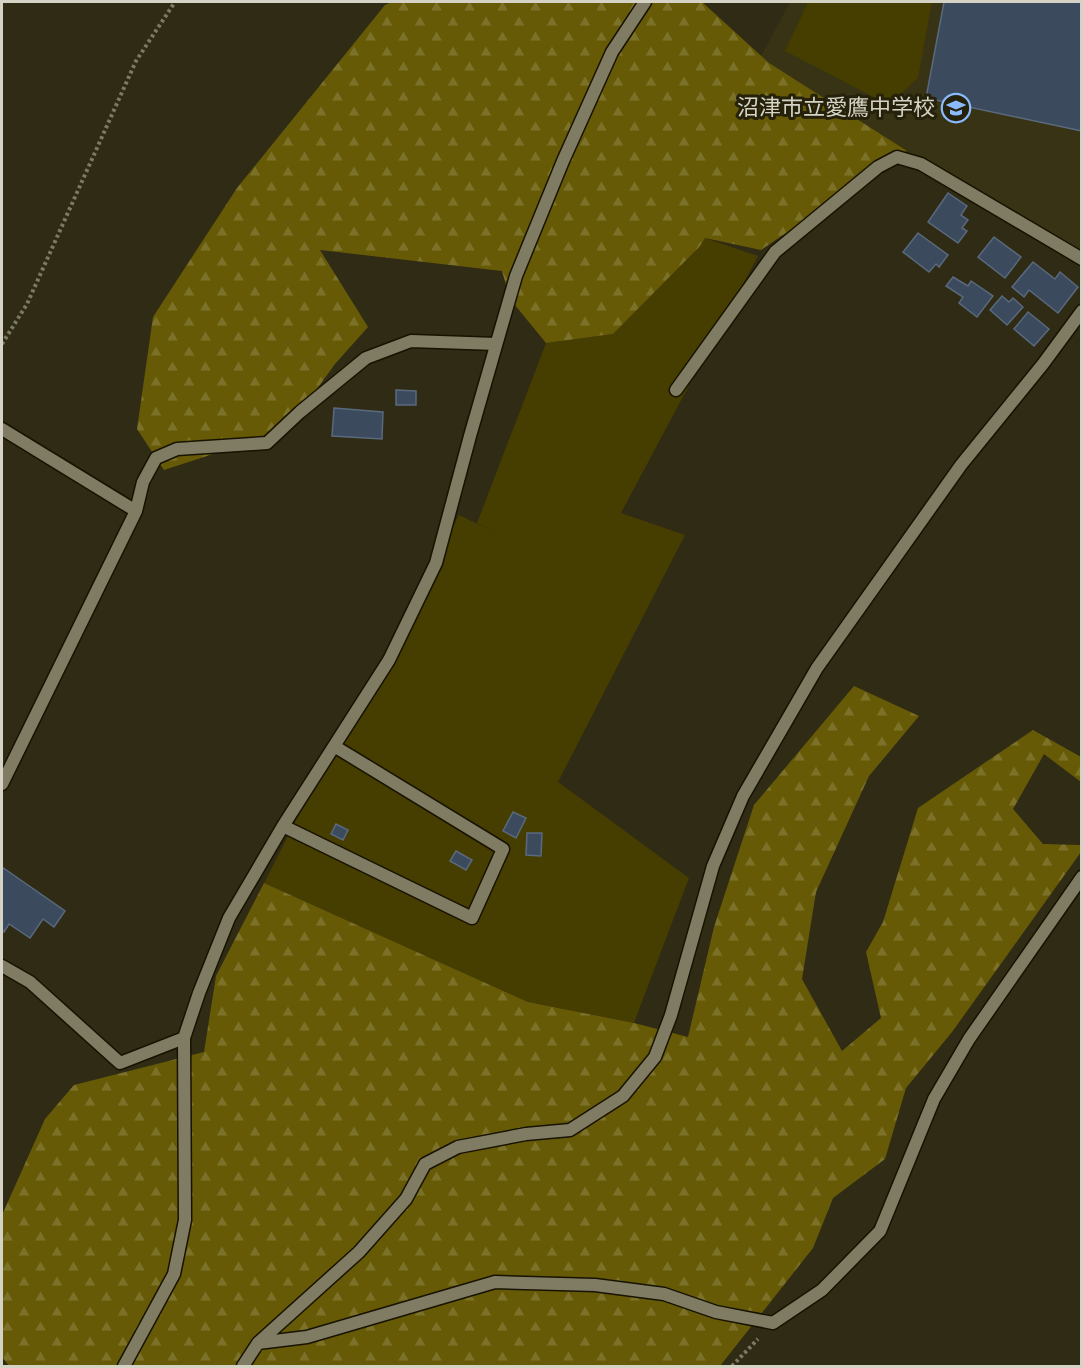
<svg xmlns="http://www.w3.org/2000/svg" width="1083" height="1368" viewBox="0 0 1083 1368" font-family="'Alegreya Sans','Noto Sans JP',sans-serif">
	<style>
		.built { fill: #383314 }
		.grass { fill: #463d00 }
		.forest { fill: url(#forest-firs) }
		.building { fill: #3c4a5e; stroke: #5a697d; stroke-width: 1.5 }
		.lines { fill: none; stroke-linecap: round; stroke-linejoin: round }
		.minor-casing { stroke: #171300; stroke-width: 15 }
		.path { stroke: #7c7966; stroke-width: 4; stroke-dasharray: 3 3; stroke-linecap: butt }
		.minor { stroke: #807c63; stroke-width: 12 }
		.labels { text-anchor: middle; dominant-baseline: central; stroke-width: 6; stroke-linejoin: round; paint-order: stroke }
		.poi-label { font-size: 22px; fill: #d5d3c5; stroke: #25210a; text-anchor: end }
	</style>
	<defs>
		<pattern id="forest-firs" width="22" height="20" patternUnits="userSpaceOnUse" patternTransform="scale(1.5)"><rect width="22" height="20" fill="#675a06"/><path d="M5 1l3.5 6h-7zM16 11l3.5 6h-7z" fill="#7c7129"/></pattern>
	</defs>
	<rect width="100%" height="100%" fill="#2f2b14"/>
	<!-- built -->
	<path class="built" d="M790 2H1081V250L756 65Z"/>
	<!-- grass -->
	<path class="grass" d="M808 2H932L918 78 889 105 785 51Z
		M705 238 758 256 621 513 685 535 558 782 689 878 634 1023 528 1002 264 883 334 746 459 515 497 533 477 523 546 343 613 334Z"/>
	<!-- forest -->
	<path class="forest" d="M392 2H702L769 63 907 151 761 250 705 238 700 246 613 334 546 343 510 299 502 271 320 250 368 327 335 364 287 430 164 470 137 429 153 317 237 188 385 5Z
		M854 686 919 716 869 776 816 892 802 979 842 1051 881 1018 866 952 883 922 918 808 1033 730 1081 757V782L1044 754 1013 809 1043 844 1081 845V852L952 1032 906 1088 885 1159 833 1198 813 1248 720 1366H9L2 1357V1215L45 1119 74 1085 204 1052 216 976 264 883 528 1002 634 1023 688 1037 714 927 754 805Z"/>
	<!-- building -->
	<path class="building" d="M944 2H1082V131L926 98Z
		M948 193 967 206 961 215 968 220 962 228 967 231 958 243 928 222Z
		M918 233 948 255 939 267 936 264 929 272 903 252Z
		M994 237 1021 257 1005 278 978 257Z
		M1033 262 1055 279 1060 272 1078 287 1058 313 1029 290 1024 297 1012 287Z
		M953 277 968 286 971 281 993 296 977 317 959 303 963 297 946 286Z
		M1002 296 1009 302 1013 298 1023 307 1007 325 990 310Z
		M1028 312 1049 329 1034 346 1014 329Z
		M396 390 416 391V405H396Z
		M334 408 383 412 382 439 332 436Z
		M513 812 526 818 516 838 503 831Z
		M336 824 348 830 343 840 331 834Z
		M527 833H542L541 856 526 855Z
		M456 851 472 860 466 870 450 861Z
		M2 867 65 911 54 927 43 919 30 938 9 924 4 932 2 931Z"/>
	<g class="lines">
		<!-- minor casing -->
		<g class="minor-casing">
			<path id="minor" d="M676 390 775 252 878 167 897 157 921 164 1082 259
				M2 429 136 511 2 784
				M136 511 143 482 156 458 177 449 267 443 300 412 366 358 411 341 496 344
				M283 826 472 918 503 849 334 746
				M2 966 30 982 120 1063 184 1038
				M258 1343 359 1252 406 1199 425 1164 458 1147 526 1134 570 1130 623 1096 655 1057 671 1015 713 866 743 796 817 668 961 465 1043 364 1082 311
				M124 1366 174 1274 185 1220 184 1038 199 993 229 918 283 826 389 660 436 563 470 436 516 276 563 161 612 52 645 2
				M243 1366 258 1343 307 1337 495 1282 595 1285 664 1294 716 1312 773 1323 822 1290 880 1231 934 1099 969 1039 1082 877"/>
		</g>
		<!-- path -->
		<path class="path" d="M2 344 27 304 136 61 175 2
			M732 1366 758 1339"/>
		<!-- minor -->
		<use href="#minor" class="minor"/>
	</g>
	<!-- icons -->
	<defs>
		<g id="school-ring" transform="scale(1.5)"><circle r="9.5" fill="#25210a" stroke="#8abafc" stroke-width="1.5"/><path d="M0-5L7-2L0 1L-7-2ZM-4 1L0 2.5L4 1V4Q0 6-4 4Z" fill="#8abafc"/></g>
	</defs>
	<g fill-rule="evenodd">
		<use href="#school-ring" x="956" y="108"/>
	</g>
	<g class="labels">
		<!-- poi labels -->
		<g class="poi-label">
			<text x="935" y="108">沼津市立愛鷹中学校</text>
		</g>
	</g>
	<!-- border -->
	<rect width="1083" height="1368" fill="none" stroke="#d5d3c5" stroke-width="6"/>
</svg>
